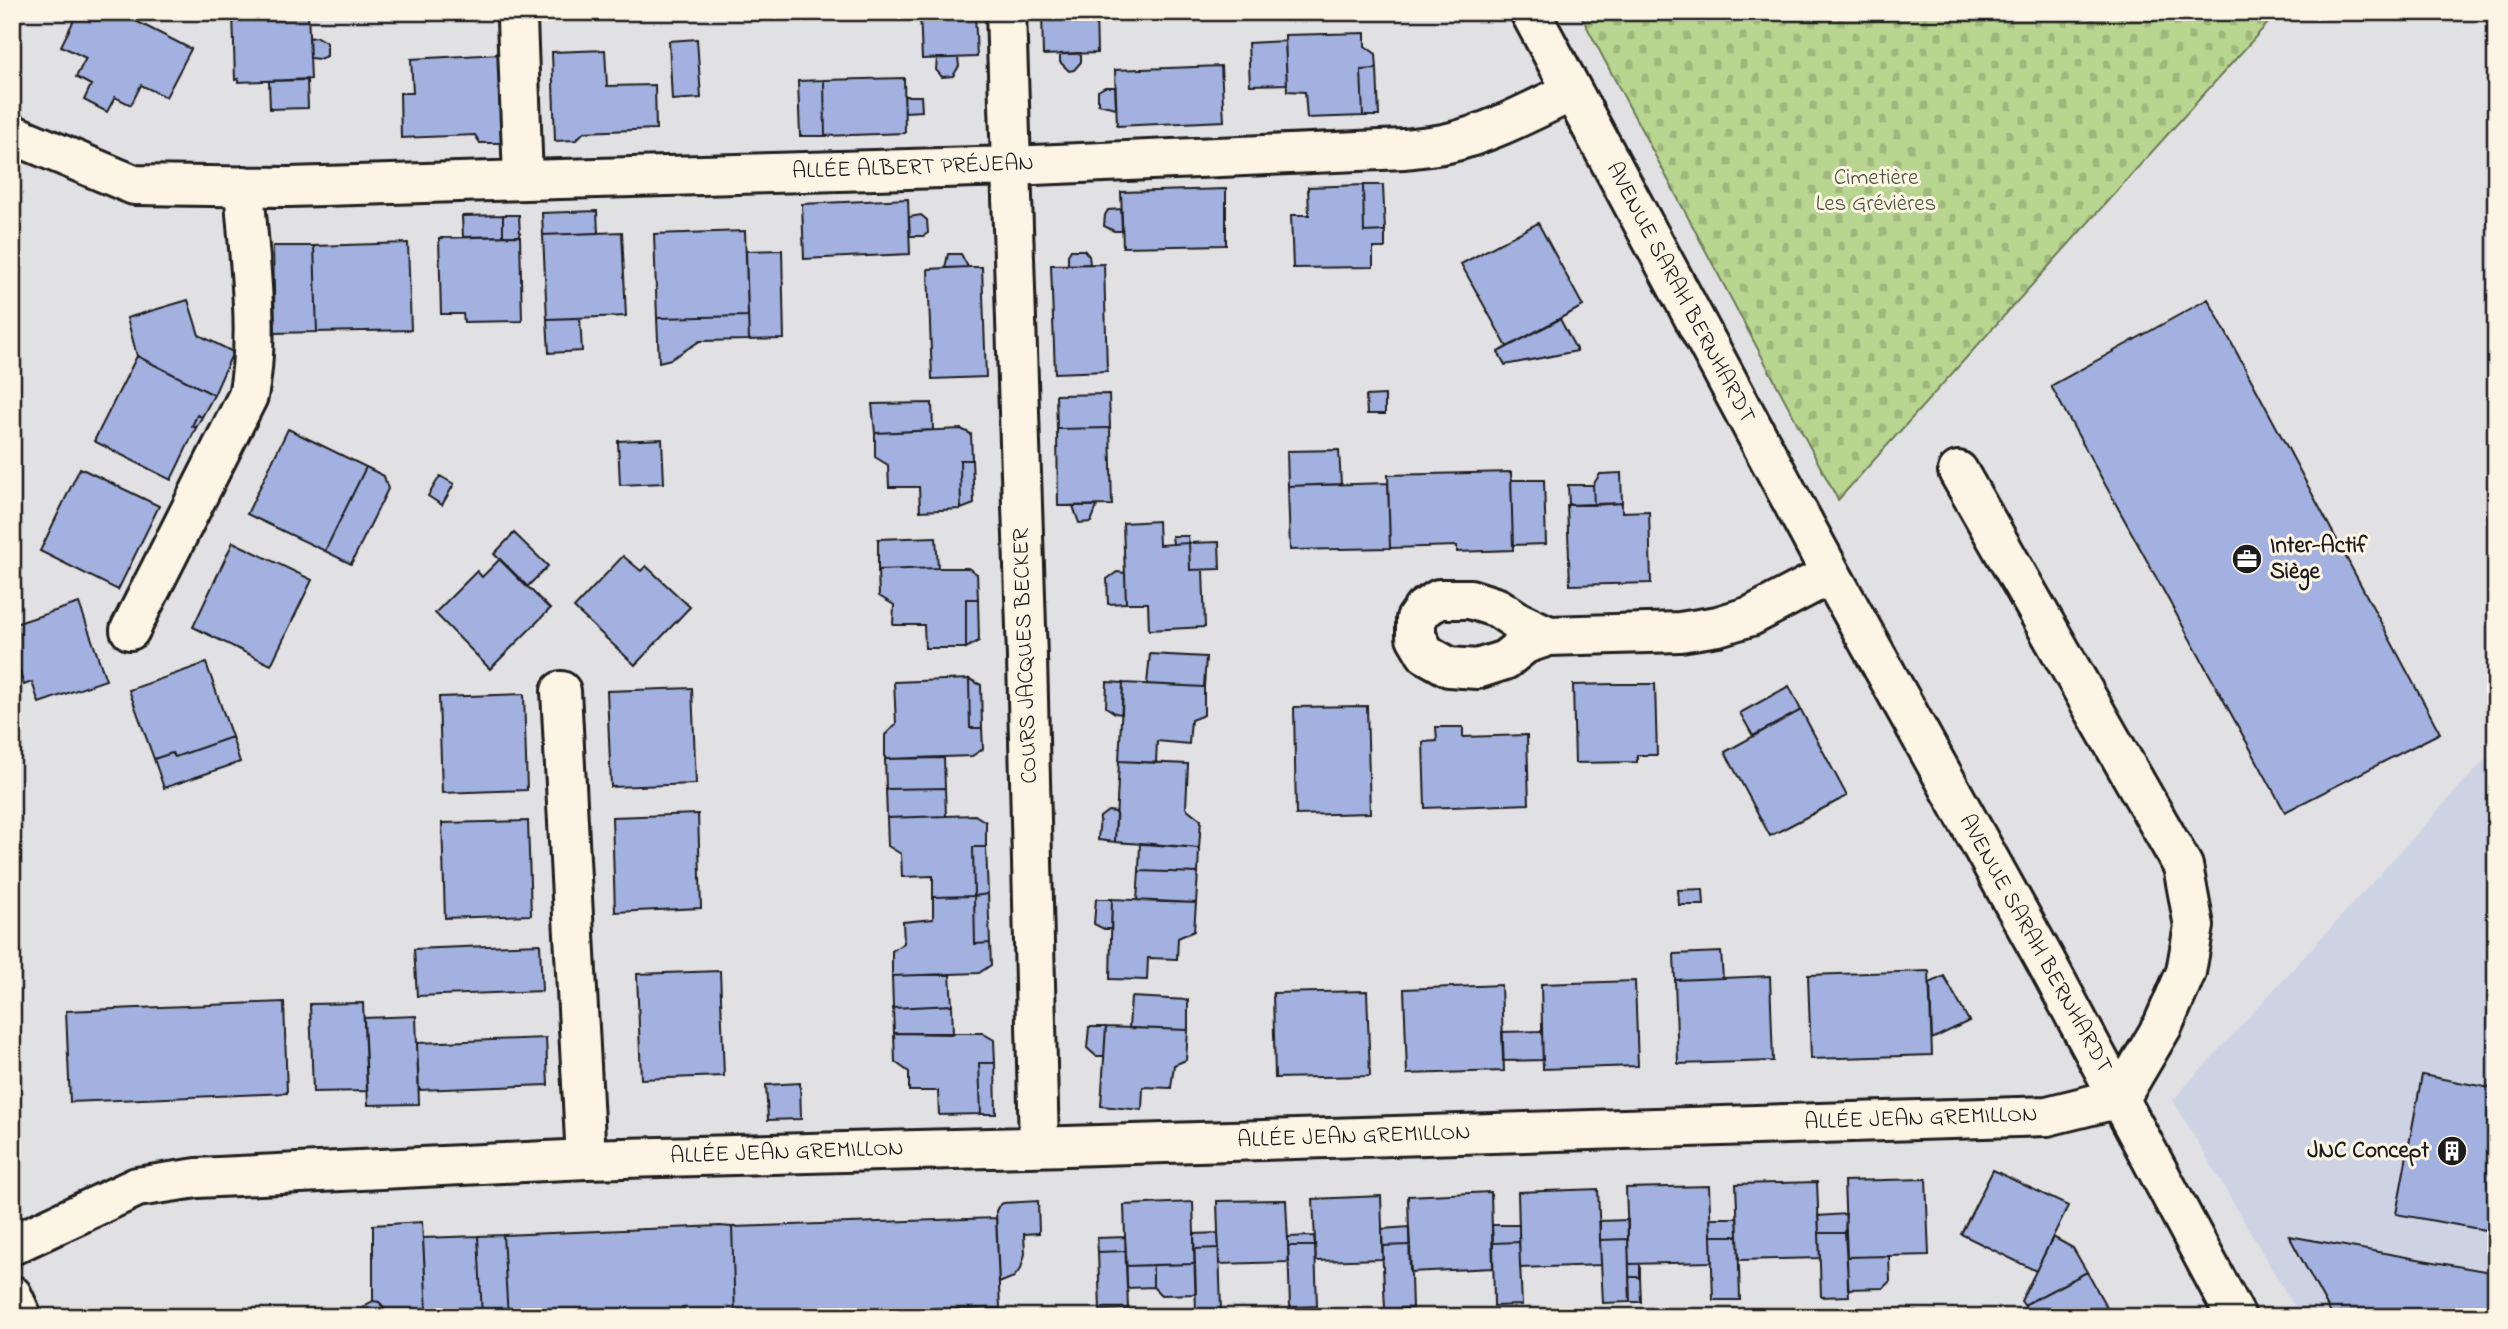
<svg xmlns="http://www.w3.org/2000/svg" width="2508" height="1329" viewBox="0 0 2508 1329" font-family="'Indie Flower',sans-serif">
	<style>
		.built { fill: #ced3e3 }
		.cemetery { fill: url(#cemetery-stones); stroke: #6a7956; stroke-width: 2 }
		.building { fill: #a2b1e0; stroke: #1c1c1c; stroke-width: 2 }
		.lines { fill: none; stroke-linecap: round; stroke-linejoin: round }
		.minor-casing { stroke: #1c1c1c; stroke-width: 44 }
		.minor { stroke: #fcf5e5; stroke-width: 38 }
		.labels { text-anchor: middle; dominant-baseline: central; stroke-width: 6; stroke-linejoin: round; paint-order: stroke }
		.street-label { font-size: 23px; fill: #1c1c1c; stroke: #fcf5e5 }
		.park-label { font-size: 23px; fill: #4b543e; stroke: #fcf5e5 }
		.poi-label { font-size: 23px; font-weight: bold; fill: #1c1c1c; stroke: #fcf5e5; text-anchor: start }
	</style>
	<defs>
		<pattern id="cemetery-stones" width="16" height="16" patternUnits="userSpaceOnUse" patternTransform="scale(1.75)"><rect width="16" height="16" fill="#b8d68f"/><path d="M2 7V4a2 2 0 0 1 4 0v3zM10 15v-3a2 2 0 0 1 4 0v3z" fill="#9eb77b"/></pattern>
	</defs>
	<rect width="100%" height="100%" fill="#e1e1e4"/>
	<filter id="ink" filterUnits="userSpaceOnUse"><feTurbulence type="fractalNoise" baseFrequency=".0143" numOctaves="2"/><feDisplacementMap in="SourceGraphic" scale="14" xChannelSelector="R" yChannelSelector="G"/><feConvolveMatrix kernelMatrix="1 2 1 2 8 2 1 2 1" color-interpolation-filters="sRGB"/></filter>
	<g filter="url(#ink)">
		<!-- built -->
		<path class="built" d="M2496 747V1317H2300L2173 1100Z"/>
		<!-- cemetery -->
		<path class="cemetery" d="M1579 12H2278L1838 500Z"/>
		<!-- building -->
		<path class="building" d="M78 12H118L191 49 166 97 141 85 131 105 115 97 107 112 84 100 91 85 76 77 86 58 61 46Z
			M233 12H308L311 79 238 82V79L235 80Z
			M920 12H975L977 57 922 59Z
			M1042 12H1096L1097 53 1043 55Z
			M1365 33V46L1376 54 1377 69 1361 70 1363 116 1307 118 1305 92 1287 91 1285 35Z
			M317 37 327 43V56L319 59 310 58 309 38Z
			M697 39 701 98 672 100 669 41Z
			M1285 41 1287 84 1250 85 1248 43Z
			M605 50 607 86 655 85 656 129 584 132 576 140 555 141 552 52Z
			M1081 53V62L1074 70 1069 71 1060 62V54Z
			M499 54 502 143H480L475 135 401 138 400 93H413L411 59Z
			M937 58H958L959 66 953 76 942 77 936 70Z
			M1221 66 1224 121 1117 126 1115 70Z
			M1377 69 1379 116H1363L1361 70Z
			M904 78 905 133 825 136 824 80Z
			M307 80 308 108 270 109 269 81Z
			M824 80 825 136H800L798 81Z
			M1105 87H1115L1116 108 1098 104V91Z
			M904 96H921L922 111 905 112Z
			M1363 185 1364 232 1385 231V248H1373V267L1293 268 1291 215H1309L1308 187Z
			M1363 185H1383L1385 231 1364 232Z
			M1226 189V245L1123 247 1121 192Z
			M908 199 910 254 804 259 802 204Z
			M1121 209 1122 231H1114L1104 226 1105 215 1108 210Z
			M597 211 598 233 543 235 542 213Z
			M503 215H519L520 236H503Z
			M503 215V236L463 237 462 216Z
			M921 215 927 220 928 233 923 236H910L909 217Z
			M1538 223 1583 306 1507 347 1461 264Z
			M745 231 748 316 657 318 654 234Z
			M622 232 626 316 547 319 543 235Z
			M520 236 522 321 464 322 463 314H441L439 238Z
			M408 243 411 330 317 332 314 246Z
			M273 246H314L317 332 275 333Z
			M782 250 784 339 749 340 746 251Z
			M1071 250H1084L1089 256 1090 264 1068 265V255Z
			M948 254H961L968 267 945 268Z
			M1104 264 1107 371 1055 373 1051 265Z
			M968 267H982L986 377 932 379 928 269Z
			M2208 299 2440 733 2285 812 2051 386Z
			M188 300 199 335 233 352 214 395 137 356 127 318Z
			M748 316 749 340 700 341 671 359 659 362 657 318Z
			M580 318 582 351 549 353 547 319Z
			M1560 319 1577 351 1505 365 1498 352Z
			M137 356 214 395 202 417 197 415 192 426 196 428 171 480 94 441Z
			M1109 394 1110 428 1057 429 1056 395Z
			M1385 395V414H1367L1366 396Z
			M932 403 933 430 875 433 872 404Z
			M197 415 202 417 196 428 192 426Z
			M1110 428 1112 505 1058 506 1057 429Z
			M288 429 366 467 325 551 247 514Z
			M961 429 971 434 972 460H960L961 509 920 511 919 487H889L888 465 875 457V433Z
			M662 439 664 483 620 485 618 441Z
			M1339 450 1341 484 1288 486 1287 451Z
			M960 460H972L974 504 961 509Z
			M366 467 384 476 388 489 351 564 325 551Z
			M80 468 159 506 118 590 40 551Z
			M1511 472 1513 550 1457 552V546L1390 548 1388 475Z
			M1621 473 1622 503 1594 505 1593 485 1600 474Z
			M440 476 454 484 442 505 428 496Z
			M1511 480H1544L1546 544 1513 545Z
			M1388 483 1390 548 1290 550 1288 486Z
			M1568 485H1593L1594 505H1569Z
			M1622 503V512L1649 511 1651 583 1570 585 1567 505Z
			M1073 506H1097L1091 522 1079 523Z
			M1158 521 1159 545 1189 543 1190 570H1203L1205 627 1149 630 1148 603H1126L1123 523Z
			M514 533 548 566 527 587 494 554Z
			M1172 536H1188L1189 543 1173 544Z
			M936 537 938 568 878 570V539Z
			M233 542 312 580 271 665 193 627Z
			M1219 542 1220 569 1190 570 1189 543Z
			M623 556 641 571 646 566 690 607 635 665 574 608Z
			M500 559 550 609 490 669 435 613 477 571 482 577Z
			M938 568H968L977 574 978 599H966V648H925L924 625H893L894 605 879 596 878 570Z
			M1117 572 1125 573 1126 603 1108 604 1107 579Z
			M966 599H978L979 641 966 648Z
			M79 603 106 680 39 703 32 682 24 685 12 649V625Z
			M1150 654 1206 657 1204 687 1147 684Z
			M206 663 232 737 175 757 172 753 154 759 129 690Z
			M969 679 981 685 982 728H970Z
			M969 679 970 728H982L983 749 972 756 885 759V735L896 724 894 682Z
			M1107 682 1123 683 1122 714 1115 713 1106 707Z
			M1123 683 1204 687V715L1191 720 1189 744 1157 741 1156 763 1119 761Z
			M1612 684H1655L1657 755H1637V762L1575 763 1573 685Z
			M1789 686 1801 710 1753 736 1740 713Z
			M692 688 696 784 611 787 607 691Z
			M524 694 527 790 442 793 439 697Z
			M1367 706 1370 813 1296 815 1294 707Z
			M1801 710 1847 796 1770 836 1725 752Z
			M1436 727H1463V737L1527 735 1529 804 1425 808 1423 742 1437 741Z
			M232 737 240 762 164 788 154 759 172 753 175 757Z
			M944 758 945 788 886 789 885 759Z
			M1119 761 1188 764 1186 808 1201 820 1199 848 1115 842Z
			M945 788 946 816 887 818 886 789Z
			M1108 811 1116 812 1115 842 1098 840 1100 817Z
			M698 814 701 908 615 912 612 817Z
			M975 815 986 822V847H973L974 896 933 897V876L902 877 901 854 888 846 887 818Z
			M528 821 531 915 445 918 442 823Z
			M1140 843 1199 848 1198 873 1139 871Z
			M973 847H986L988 894 974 896Z
			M1139 871 1198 873 1196 903 1137 901Z
			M1703 889 1704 905H1679L1678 890Z
			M988 894 990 943 975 944 974 896Z
			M974 896 975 944 990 943 991 965 979 973 892 976V951L904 943 903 922 933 919V897Z
			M1096 899H1112L1111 929H1104L1094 924Z
			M1112 899 1196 903 1194 931 1178 938 1177 959 1148 958 1147 980 1110 979Z
			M540 944 542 991 417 996 414 949Z
			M1721 952 1723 978 1675 980 1674 954Z
			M720 971 724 1076 641 1079 637 974Z
			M1929 971 1932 1055 1811 1059 1808 975Z
			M950 974 952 1005 893 1008 892 976Z
			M1770 976 1773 1061 1678 1064 1675 980Z
			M1944 976 1969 1021 1932 1039 1930 983Z
			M1635 981 1638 1066 1543 1069 1541 984Z
			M1501 985 1504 1071 1407 1074 1404 989Z
			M1367 991 1370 1076 1275 1078 1273 993Z
			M1131 997 1188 1000V1030L1129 1028Z
			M284 1002 287 1093 70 1102 66 1011Z
			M363 1003 367 1091 313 1092 310 1004Z
			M952 1005 953 1034 894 1033 893 1008Z
			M416 1016 419 1104 368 1105 364 1018Z
			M1089 1027H1106L1104 1056H1096L1087 1048Z
			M1106 1027 1188 1030 1186 1060 1174 1065 1171 1088 1143 1087 1142 1110 1101 1106Z
			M1542 1031 1543 1060 1503 1061 1502 1032Z
			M894 1033H982L994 1040 995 1063H979L981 1114 939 1115 938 1091H909V1072L895 1062Z
			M546 1038 548 1085 419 1090 417 1043Z
			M979 1063H995L996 1114H981Z
			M2422 1075 2496 1089V1232L2396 1214Z
			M800 1083 801 1119 768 1120 766 1085Z
			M1993 1170 2068 1206 2036 1271 1961 1234Z
			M1926 1179 1929 1255 1847 1257 1844 1181Z
			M1817 1182 1820 1258 1739 1260 1736 1184Z
			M1709 1186 1712 1262 1629 1264 1626 1188Z
			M1598 1189 1601 1265 1520 1268 1518 1192Z
			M1491 1192 1493 1268 1410 1272 1408 1196Z
			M1381 1196 1383 1259 1316 1261 1313 1199Z
			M1286 1200 1289 1262 1219 1264 1217 1201Z
			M1038 1201 1039 1233 1024 1234 1025 1254 1021 1268 1014 1277 999 1283 996 1211 998 1207 1003 1203Z
			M1193 1202 1195 1264 1126 1266 1124 1205Z
			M1846 1214 1845 1233H1819L1818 1216Z
			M996 1218 1000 1308 735 1316 732 1227Z
			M1710 1218H1737L1738 1236H1711Z
			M1628 1220V1239L1600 1240V1221Z
			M422 1222 427 1312 387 1313 379 1302 373 1301V1225Z
			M1492 1225H1519V1242L1493 1243Z
			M720 1226 732 1227 735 1316 508 1317 503 1235Z
			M1409 1227 1410 1245 1382 1246V1229Z
			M1218 1233 1219 1248 1194 1249V1234Z
			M1819 1233H1845L1849 1296 1821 1297Z
			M503 1235 508 1317H482L478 1236Z
			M478 1236 482 1317H436L427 1312 423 1238Z
			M1314 1236 1315 1246H1288V1237Z
			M1711 1236H1738L1740 1300H1713Z
			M2289 1236 2496 1273V1317H2333Z
			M1125 1237 1126 1251 1098 1252 1097 1238Z
			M2053 1237 2073 1248 2087 1272 2024 1305 2021 1301Z
			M1628 1239 1630 1302 1603 1303 1600 1240Z
			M1519 1242 1522 1305 1494 1306 1493 1243Z
			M1410 1245 1412 1308 1385 1309 1382 1246Z
			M1288 1246H1315L1317 1306 1290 1307Z
			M1219 1248 1221 1310 1196 1311 1194 1249Z
			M1126 1251 1128 1309 1100 1310 1098 1252Z
			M1889 1256 1890 1281 1883 1288 1848 1289 1847 1257Z
			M1195 1264 1196 1294 1161 1295 1153 1287V1265Z
			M1629 1264H1640V1277H1629Z
			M1153 1265V1287L1127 1288 1126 1266Z
			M2087 1272 2112 1317H2030L2024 1305Z
			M1629 1277H1640L1641 1302H1630Z
			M373 1301 379 1302 384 1307 386 1317H362L364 1306Z"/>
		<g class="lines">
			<!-- minor casing -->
			<g class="minor-casing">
				<path id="minor" d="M1006 12 1027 658 1039 1146
					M1530 12 1831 574 2045 960 2236 1317
					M517 20 523 179
					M12 134 134 185 289 187 1011 166 1404 149C1419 147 1434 146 1448 143 1491 133 1531 111 1571 92
					M130 630 248 396C261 333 248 251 244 186
					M1549 636 1525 644 1505 660 1477 669 1449 667 1426 654 1416 637V619L1423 609 1439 599H1470L1498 608 1519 622 1549 636 1680 632 1718 626 1751 616 1831 574
					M561 691 586 1159
					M12 1245 137 1187 197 1178 586 1159 1067 1146 2047 1116 2120 1098 2163 1025 2186 972 2194 926 2183 866 1958 471
					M12 1295 22 1317"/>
			</g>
			<!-- minor -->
			<use href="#minor" class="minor"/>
		</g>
	</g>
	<!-- icons -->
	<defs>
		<g id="office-disc" transform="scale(1.575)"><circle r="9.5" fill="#1c1c1c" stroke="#fcf5e5"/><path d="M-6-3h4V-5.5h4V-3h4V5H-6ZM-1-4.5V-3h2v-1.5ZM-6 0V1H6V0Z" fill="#fff"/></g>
		<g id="building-disc" transform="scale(1.575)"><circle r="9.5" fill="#1c1c1c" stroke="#fcf5e5"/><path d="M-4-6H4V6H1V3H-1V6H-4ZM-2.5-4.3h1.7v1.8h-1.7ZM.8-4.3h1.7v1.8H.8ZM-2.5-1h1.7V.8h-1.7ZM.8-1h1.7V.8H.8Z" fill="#fff"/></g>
	</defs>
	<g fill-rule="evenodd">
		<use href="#office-disc" x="2247" y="559"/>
		<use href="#building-disc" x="2452" y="1151"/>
	</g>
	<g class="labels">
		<!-- street labels -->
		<g class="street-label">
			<text transform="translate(913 168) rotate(-2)">ALLÉE ALBERT PRÉJEAN</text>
			<text transform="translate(1680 293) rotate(62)">AVENUE SARAH BERNHARDT</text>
			<text transform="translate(1026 656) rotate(-92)">COURS JACQUES BECKER</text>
			<text transform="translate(2035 944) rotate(61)">AVENUE SARAH BERNHARDT</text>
			<text transform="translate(1921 1119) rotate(-2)">ALLÉE JEAN GREMILLON</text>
			<text transform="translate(1354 1137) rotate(-2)">ALLÉE JEAN GREMILLON</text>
			<text transform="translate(787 1153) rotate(-2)">ALLÉE JEAN GREMILLON</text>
		</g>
		<!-- park labels -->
		<g class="park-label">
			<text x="1876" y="178">Cimetière<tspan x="1876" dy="26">Les Grévières</tspan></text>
		</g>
		<!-- poi labels -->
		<g class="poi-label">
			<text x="2270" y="546">Inter-Actif<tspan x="2270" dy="26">Siège</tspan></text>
			<text x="2429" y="1151" text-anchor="end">JNC Concept</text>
		</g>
	</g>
	<!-- margin -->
	<rect width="2508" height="1329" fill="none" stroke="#fcf5e5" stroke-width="42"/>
	<rect x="21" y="21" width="2466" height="1287" fill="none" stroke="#1c1c1c" stroke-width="2.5" filter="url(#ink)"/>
</svg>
